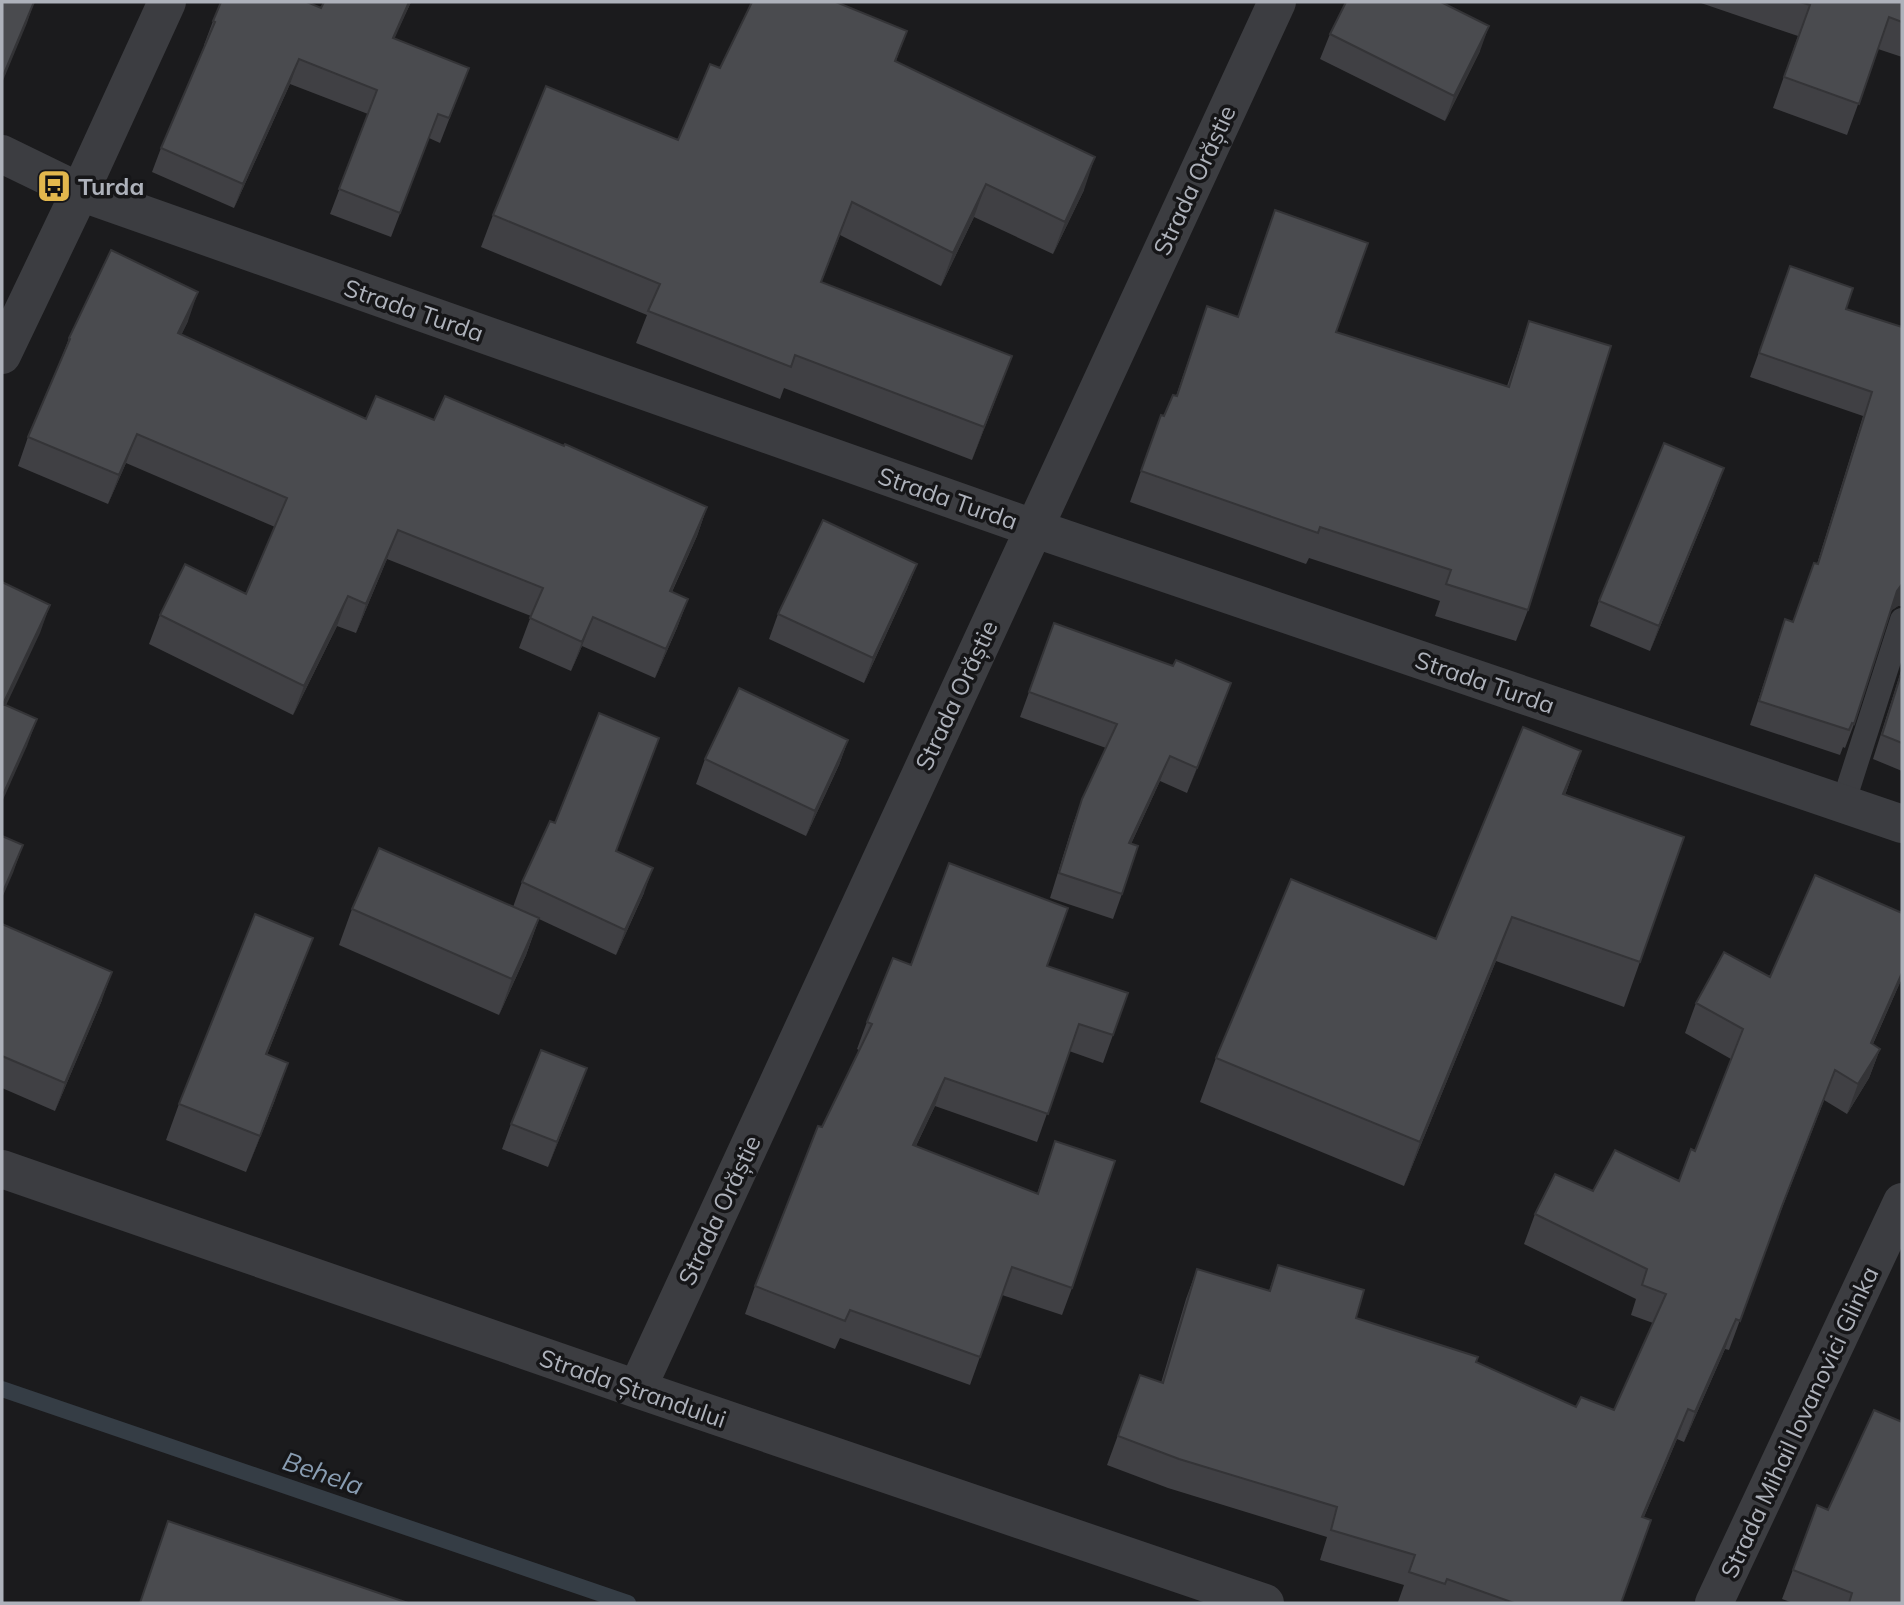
<svg xmlns="http://www.w3.org/2000/svg" width="1904" height="1605" viewBox="0 0 1904 1605" font-family="Mulish,sans-serif">
	<style>
		.lines { fill: none; stroke-linecap: round; stroke-linejoin: round }
		.stream { stroke: #353d45; stroke-width: 16 }
		.service { stroke: #3c3d41; stroke-width: 24 }
		.minor { stroke: #3c3d41; stroke-width: 38 }
		.wall { fill: #404044 }
		.shaded-wall { fill: #343437 }
		.building { fill: #4a4b4f; stroke: #343437; stroke-width: 2 }
		.labels { text-anchor: middle; dominant-baseline: central; stroke-width: 7; stroke-linejoin: round; paint-order: stroke }
		.street-label { font-size: 24px; fill: #aeb2bb; stroke: #161618 }
		.poi-label { font-size: 24px; font-weight: bold; fill: #aeb2bb; stroke: #161618; text-anchor: start }
		.water-label { font-size: 26px; font-style: italic; fill: #899db2; stroke: #161618 }
	</style>
	<rect width="100%" height="100%" fill="#1b1b1d"/>
	<g class="lines">
		<!-- stream -->
		<path class="stream" d="M2 1389 628 1603"/>
		<!-- service -->
		<path class="service" d="M1843 804 1902 620"/>
		<!-- minor -->
		<path class="minor" d="M2 154 80 192 1033 528 1902 824
			M2 355 80 192 167 2
			M2 1169 637 1389 1265 1603
			M637 1389 1277 2
			M1714 1603 1902 1202"/>
	</g>
	<!-- wall -->
	<path class="wall" d="M324 2H411L394 38 469 68 440 143 429 138 391 237 330 214 368 114 290 84 234 208 152 172 161 148 205 46 204 45 213 21 321 8Z
		M1698 2H1902V57L1878 49 1847 135 1773 108 1798 36Z
		M907 31 896 61 1084 190 1053 254 974 217 941 286 840 235 821 282 1000 388 972 460 784 388 780 399 636 343 647 315 481 247 493 215 678 140 720 68Z
		M1330 34 1480 51 1445 121 1320 59Z
		M1790 266 1846 309 1902 327 1898 606 1892 610 1890 612 1854 724 1845 748 1843 747 1840 755 1750 725 1785 619 1793 622 1817 564 1863 416 1750 377Z
		M1207 306 1238 317 1336 332 1507 386 1529 321 1528 610 1516 641 1435 616 1440 601 1309 558 1306 564 1130 502 1161 415 1164 416 1176 396Z
		M188 321 181 335 366 419 434 420 707 507 697 536 672 592 688 599 677 628 655 678 582 646 571 671 519 648 531 616 387 559 356 633 337 626 293 715 149 644 160 615 246 594 275 527 126 463 108 504 18 466 28 437 59 365 69 338Z
		M1715 493 1650 651 1590 626 1599 601Z
		M917 564 907 589 864 683 769 639 778 614Z
		M1054 623 1173 666 1231 683 1187 793 1160 781 1131 844 1122 894 1113 919 1050 898 1073 824 1082 799 1106 748 1020 717Z
		M1902 668V771L1873 759Z
		M848 740 839 765 806 836 696 784 705 759Z
		M1581 751 1565 795 1684 837 1624 1007 1496 961 1404 1186 1200 1102 1216 1058 1436 939Z
		M650 763 616 851 644 893 616 955 539 919 526 955 499 1015 339 945 352 909 513 907 522 882 555 823Z
		M2 924 102 1000 55 1111 2 1088Z
		M911 965 1047 966 1113 1035 1103 1063 1069 1051 1037 1142 935 1106 916 1146 1037 1194 1055 1141 1072 1288 1062 1315 1002 1295 970 1385 840 1338 835 1349 745 1314 755 1286 822 1127 859 1050 857 1049 867 1022Z
		M299 974 267 1055 275 1100 246 1172 166 1140 179 1104Z
		M1770 977 1902 978 1873 1044 1880 1049 1869 1078 1847 1114 1824 1100 1771 1236 1729 1350 1725 1349 1684 1442 1677 1439 1644 1517 1621 1603H1403L1398 1602 1404 1585 1320 1560 1327 1537 1168 1488 1107 1465 1140 1375 1161 1383 1186 1299 1197 1269 1269 1291 1278 1265 1356 1318 1476 1362 1576 1407 1614 1410 1653 1323 1631 1315 1636 1299 1524 1244 1535 1214 1593 1191 1679 1181 1695 1151 1731 1059 1685 1033 1696 1003Z
		M587 1068 548 1167 502 1149 511 1124Z
		M1817 1505 1828 1510 1902 1603H1793L1782 1599Z"/>
	<!-- shaded-wall -->
	<path class="shaded-wall" d="M34 2 27 23 2 83 3 76Z
		M409 2H411L384 62 393 38Z
		M1489 26 1480 51 1445 121 1454 96Z
		M299 59 290 84 234 208 243 184Z
		M1095 157 1084 190 1053 254 1065 222Z
		M986 184 974 217 941 286 953 253Z
		M852 202 840 235 809 314 821 282Z
		M198 292 188 321 168 363 178 333Z
		M1012 356 1000 388 972 460 984 427Z
		M137 434 126 463 108 504 119 475Z
		M1724 468 1715 493 1650 651 1659 626Z
		M707 507 697 536 659 620 670 591Z
		M398 530 387 559 356 633 366 604Z
		M917 564 907 589 864 683 873 658Z
		M1902 584V606H1898L1892 610 1888 615 1897 591Z
		M348 596 337 626 293 715 304 686Z
		M688 599 677 628 655 678 666 649Z
		M50 605 40 633 2 714V708Z
		M593 617 582 646 571 671 582 642Z
		M1231 683 1222 708 1187 793Z
		M37 719 27 746 2 802V797Z
		M848 740 839 765 806 836 815 811Z
		M1581 751 1565 795 1563 794Z
		M1170 756 1160 781 1120 868 1129 843Z
		M23 845 13 873 2 898V894Z
		M653 868 644 893 616 955 625 930Z
		M1512 917 1496 961 1404 1186 1420 1142Z
		M539 918 526 955 499 1015 512 979Z
		M313 938 299 974 253 1090 266 1054Z
		M112 972 102 1000 55 1111 65 1083Z
		M1902 973V978L1860 1073 1871 1043Z
		M1880 1049 1869 1078 1847 1114 1858 1084Z
		M288 1063 275 1100 246 1172 260 1136Z
		M587 1068 578 1093 548 1167 557 1142Z
		M1835 1070 1824 1100 1771 1236 1782 1206Z
		M945 1078 935 1106 903 1173 913 1145Z
		M1736 1319 1725 1349 1684 1442 1695 1412Z
		M1688 1409 1677 1439 1631 1547 1642 1517Z"/>
	<!-- building -->
	<path class="building" d="M2 2H34L3 76 2 75Z
		M221 2H307L321 8 324 2H409L393 38 469 68 449 118 438 114 400 213 339 189 377 90 299 59 243 184 161 148 215 22 213 21Z
		M752 2H836L907 31 895 61 1095 157 1065 222 986 184 953 253 852 202 821 282 1012 356 984 427 795 355 791 367 648 311 660 284 493 215 546 86 678 140 710 64 720 68Z
		M1346 2H1441L1489 26 1454 96 1330 34Z
		M1800 2H1902V22L1889 17 1859 104 1784 77 1810 5Z
		M1275 210 1368 243 1336 332 1509 387 1529 321 1611 346 1528 610 1446 584 1451 570 1320 527 1318 533 1141 471 1161 415 1164 416 1173 395 1177 396 1207 306 1238 317Z
		M111 250 198 292 178 333 366 419 376 396 434 420 445 396 564 446 565 444 707 507 670 591 688 599 666 649 593 617 582 642 530 618 543 588 398 530 366 604 348 596 304 686 160 615 185 564 246 594 287 498 137 434 119 475 28 437 70 339 69 338Z
		M1790 266 1853 288 1846 309 1902 327V584L1897 591 1854 724 1852 723 1849 730 1759 701 1785 619 1793 622 1814 563 1818 564 1872 392 1759 353Z
		M1664 443 1724 468 1659 626 1599 601Z
		M823 520 917 564 873 658 778 614Z
		M2 582 50 605 3 704 37 719 2 797Z
		M1054 623 1173 666 1176 660 1231 683 1197 768 1170 756 1129 843 1138 846 1122 894 1059 873 1082 799 1117 724 1029 692Z
		M1902 671V743L1882 735Z
		M739 688 848 740 815 811 705 759Z
		M599 713 659 738 616 851 653 868 625 930 522 882 550 821 555 823Z
		M1523 727 1581 751 1563 794 1684 837 1640 962 1512 917 1420 1142 1216 1058 1291 879 1436 939Z
		M2 836 23 845 2 894Z
		M379 848 539 918 512 979 352 909Z
		M949 863 1068 908 1047 966 1128 993 1113 1035 1079 1024 1048 1114 945 1078 913 1145 1038 1194 1055 1141 1115 1161 1072 1288 1012 1267 980 1357 850 1310 845 1321 755 1286 818 1126 822 1127 872 1024 867 1022 893 958 911 965Z
		M1815 875 1902 913V973L1871 1043 1880 1049 1858 1084 1835 1070 1782 1206 1740 1321 1736 1319 1695 1412 1688 1409 1642 1517 1651 1520 1621 1603H1514L1447 1579 1445 1584 1409 1572 1415 1555 1331 1530 1337 1507 1179 1459 1118 1436 1140 1375 1163 1383 1197 1269 1270 1291 1278 1265 1364 1290 1356 1318 1478 1357 1476 1362 1576 1407 1581 1397 1614 1410 1666 1294 1642 1285 1647 1269 1535 1214 1555 1174 1593 1191 1615 1150 1679 1181 1691 1149 1695 1151 1743 1029 1696 1003 1724 952 1770 977Z
		M255 914 313 938 266 1054 288 1063 260 1136 179 1104Z
		M2 924 112 972 65 1083 2 1056Z
		M541 1050 587 1068 557 1142 511 1124Z
		M1874 1410 1902 1422V1603H1849L1852 1593 1793 1570 1817 1505 1828 1510Z
		M168 1521 408 1603H140Z"/>
	<!-- icons -->
	<defs>
		<g id="bus-square" transform="scale(1.75)"><rect x="-9" y="-9" width="18" height="18" rx="4" fill="#e2b74d" stroke="#161618"/><path d="M-5-6H5V4H4V6H2V4H-2V6H-4V4H-5ZM-3.5-4V0h7V-4ZM-3.5 1.2v1.5H-2V1.2ZM2 1.2v1.5H3.5V1.2Z" fill="#111"/></g>
	</defs>
	<g fill-rule="evenodd">
		<use href="#bus-square" x="54" y="186"/>
	</g>
	<g class="labels">
		<!-- street labels -->
		<g class="street-label">
			<text transform="translate(1194 180) rotate(-65)">Strada Orăștie</text>
			<text transform="translate(414 310) rotate(19)">Strada Turda</text>
			<text transform="translate(948 498) rotate(19)">Strada Turda</text>
			<text transform="translate(1485 682) rotate(19)">Strada Turda</text>
			<text transform="translate(956 695) rotate(-65)">Strada Orăștie</text>
			<text transform="translate(719 1210) rotate(-65)">Strada Orăștie</text>
			<text transform="translate(633 1388) rotate(19)">Strada Ștrandului</text>
			<text transform="translate(1799 1422) rotate(-65)">Strada Mihail Iovanovici Glinka</text>
		</g>
		<!-- poi labels -->
		<g class="poi-label">
			<text x="78" y="186">Turda</text>
		</g>
		<!-- water labels -->
		<g class="water-label">
			<text transform="translate(323 1473) rotate(19)">Behela</text>
		</g>
	</g>
	<!-- border -->
	<rect width="1904" height="1605" fill="none" stroke="#aeb2bb" stroke-width="7"/>
</svg>
